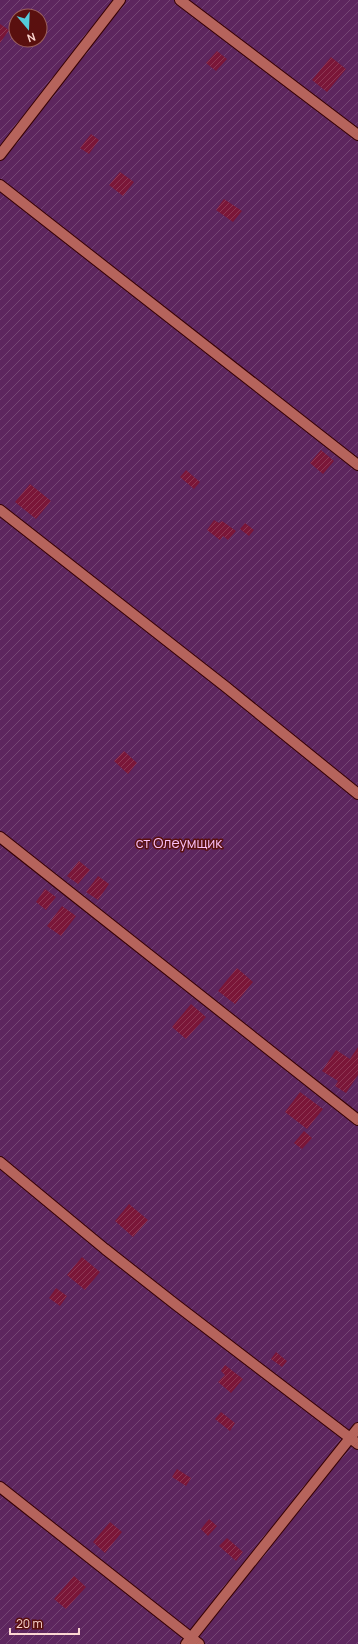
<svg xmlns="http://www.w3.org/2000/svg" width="358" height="1644" viewBox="0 0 358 1644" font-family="Manrope,sans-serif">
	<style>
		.garden { fill: url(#garden-furrows); fill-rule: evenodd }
		.building { fill: url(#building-hatch) }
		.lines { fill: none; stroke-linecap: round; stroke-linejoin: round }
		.minor-casing { stroke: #360002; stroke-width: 12 }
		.minor { stroke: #b6645c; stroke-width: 10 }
		.labels { text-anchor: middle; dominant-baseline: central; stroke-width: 3; stroke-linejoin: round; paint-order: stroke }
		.park-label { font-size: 14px; fill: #fac0f9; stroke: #5a100f }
	</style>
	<defs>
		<pattern id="garden-furrows" width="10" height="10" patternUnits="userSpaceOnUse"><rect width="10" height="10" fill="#5d265e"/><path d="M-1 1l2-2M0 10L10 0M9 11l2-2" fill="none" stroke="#754574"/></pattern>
		<pattern id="building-hatch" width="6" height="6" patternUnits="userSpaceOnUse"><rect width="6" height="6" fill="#7a1638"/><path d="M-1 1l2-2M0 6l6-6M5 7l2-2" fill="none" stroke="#8e3754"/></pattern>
	</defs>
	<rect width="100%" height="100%" fill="#5a100f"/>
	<!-- garden -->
	<path class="garden" d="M0 0H358V1644H0ZM16 16H40V40H16Z"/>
	<!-- building -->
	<path class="building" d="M0 24 9 30 0 43Z
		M217 51 227 59 216 71 206 63Z
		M331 57 346 69 327 92 312 80Z
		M91 134 99 140 89 154 80 148Z
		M120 172 134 182 123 196 109 185Z
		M224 199 242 211 233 222 216 210Z
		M321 450 334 461 323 474 310 463Z
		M186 470 200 482 194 489 180 477Z
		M30 484 51 501 36 519 15 502Z
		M214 520 219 523 222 521 236 531 228 540 223 536 220 540 207 530Z
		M245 523 254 530 249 536 240 529Z
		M124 751 137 763 128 774 114 761Z
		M79 861 90 870 78 884 67 876Z
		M98 876 109 884 98 900 86 892Z
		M45 889 56 897 46 910 36 902Z
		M62 906 76 916 61 936 47 926Z
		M237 968 253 982 235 1004 218 991Z
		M191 1004 206 1017 186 1039 172 1027Z
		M358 1047V1075L346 1093 335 1086 338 1081 322 1071 336 1050 350 1059Z
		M300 1092 323 1109 307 1129 285 1112Z
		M304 1131 312 1138 302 1149 294 1143Z
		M129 1204 148 1220 133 1237 115 1221Z
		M82 1257 100 1272 85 1290 67 1275Z
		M56 1288 67 1296 60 1306 49 1298Z
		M276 1352 287 1361 282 1367 271 1359Z
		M225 1365 243 1379 231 1393 218 1382 225 1375 221 1371Z
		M221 1412 235 1423 230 1431 215 1419Z
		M177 1469 191 1478 186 1486 172 1477Z
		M209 1519 217 1526 208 1536 201 1529Z
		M110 1522 122 1532 105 1553 93 1542Z
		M227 1538 243 1552 236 1561 219 1546Z
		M74 1576 86 1587 66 1609 54 1599Z"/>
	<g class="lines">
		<!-- minor casing -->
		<g class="minor-casing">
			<path id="minor" d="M180 0 358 135
				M0 155 120 0
				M0 185 358 465
				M0 510 226 687 358 794
				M0 837 358 1120
				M0 1162 105 1249 175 1304 358 1444
				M0 1487 199 1644
				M186 1644 358 1428"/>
		</g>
		<!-- minor -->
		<use href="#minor" class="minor"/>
	</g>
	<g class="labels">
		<!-- park labels -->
		<g class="park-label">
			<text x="179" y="842">ст Олеумщик</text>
		</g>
	</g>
	<!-- north arrow -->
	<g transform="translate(28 28) rotate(161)"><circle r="19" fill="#5a100f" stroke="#9b605d"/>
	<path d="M0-3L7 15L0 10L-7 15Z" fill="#53cbda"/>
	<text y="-6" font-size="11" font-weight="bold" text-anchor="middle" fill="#fcd7d2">N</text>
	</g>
	<!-- scale -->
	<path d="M10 1628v6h69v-6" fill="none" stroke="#fcd7d2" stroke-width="2"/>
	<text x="16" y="1628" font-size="12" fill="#fcd7d2" stroke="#5a100f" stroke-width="3" paint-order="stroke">20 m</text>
</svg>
